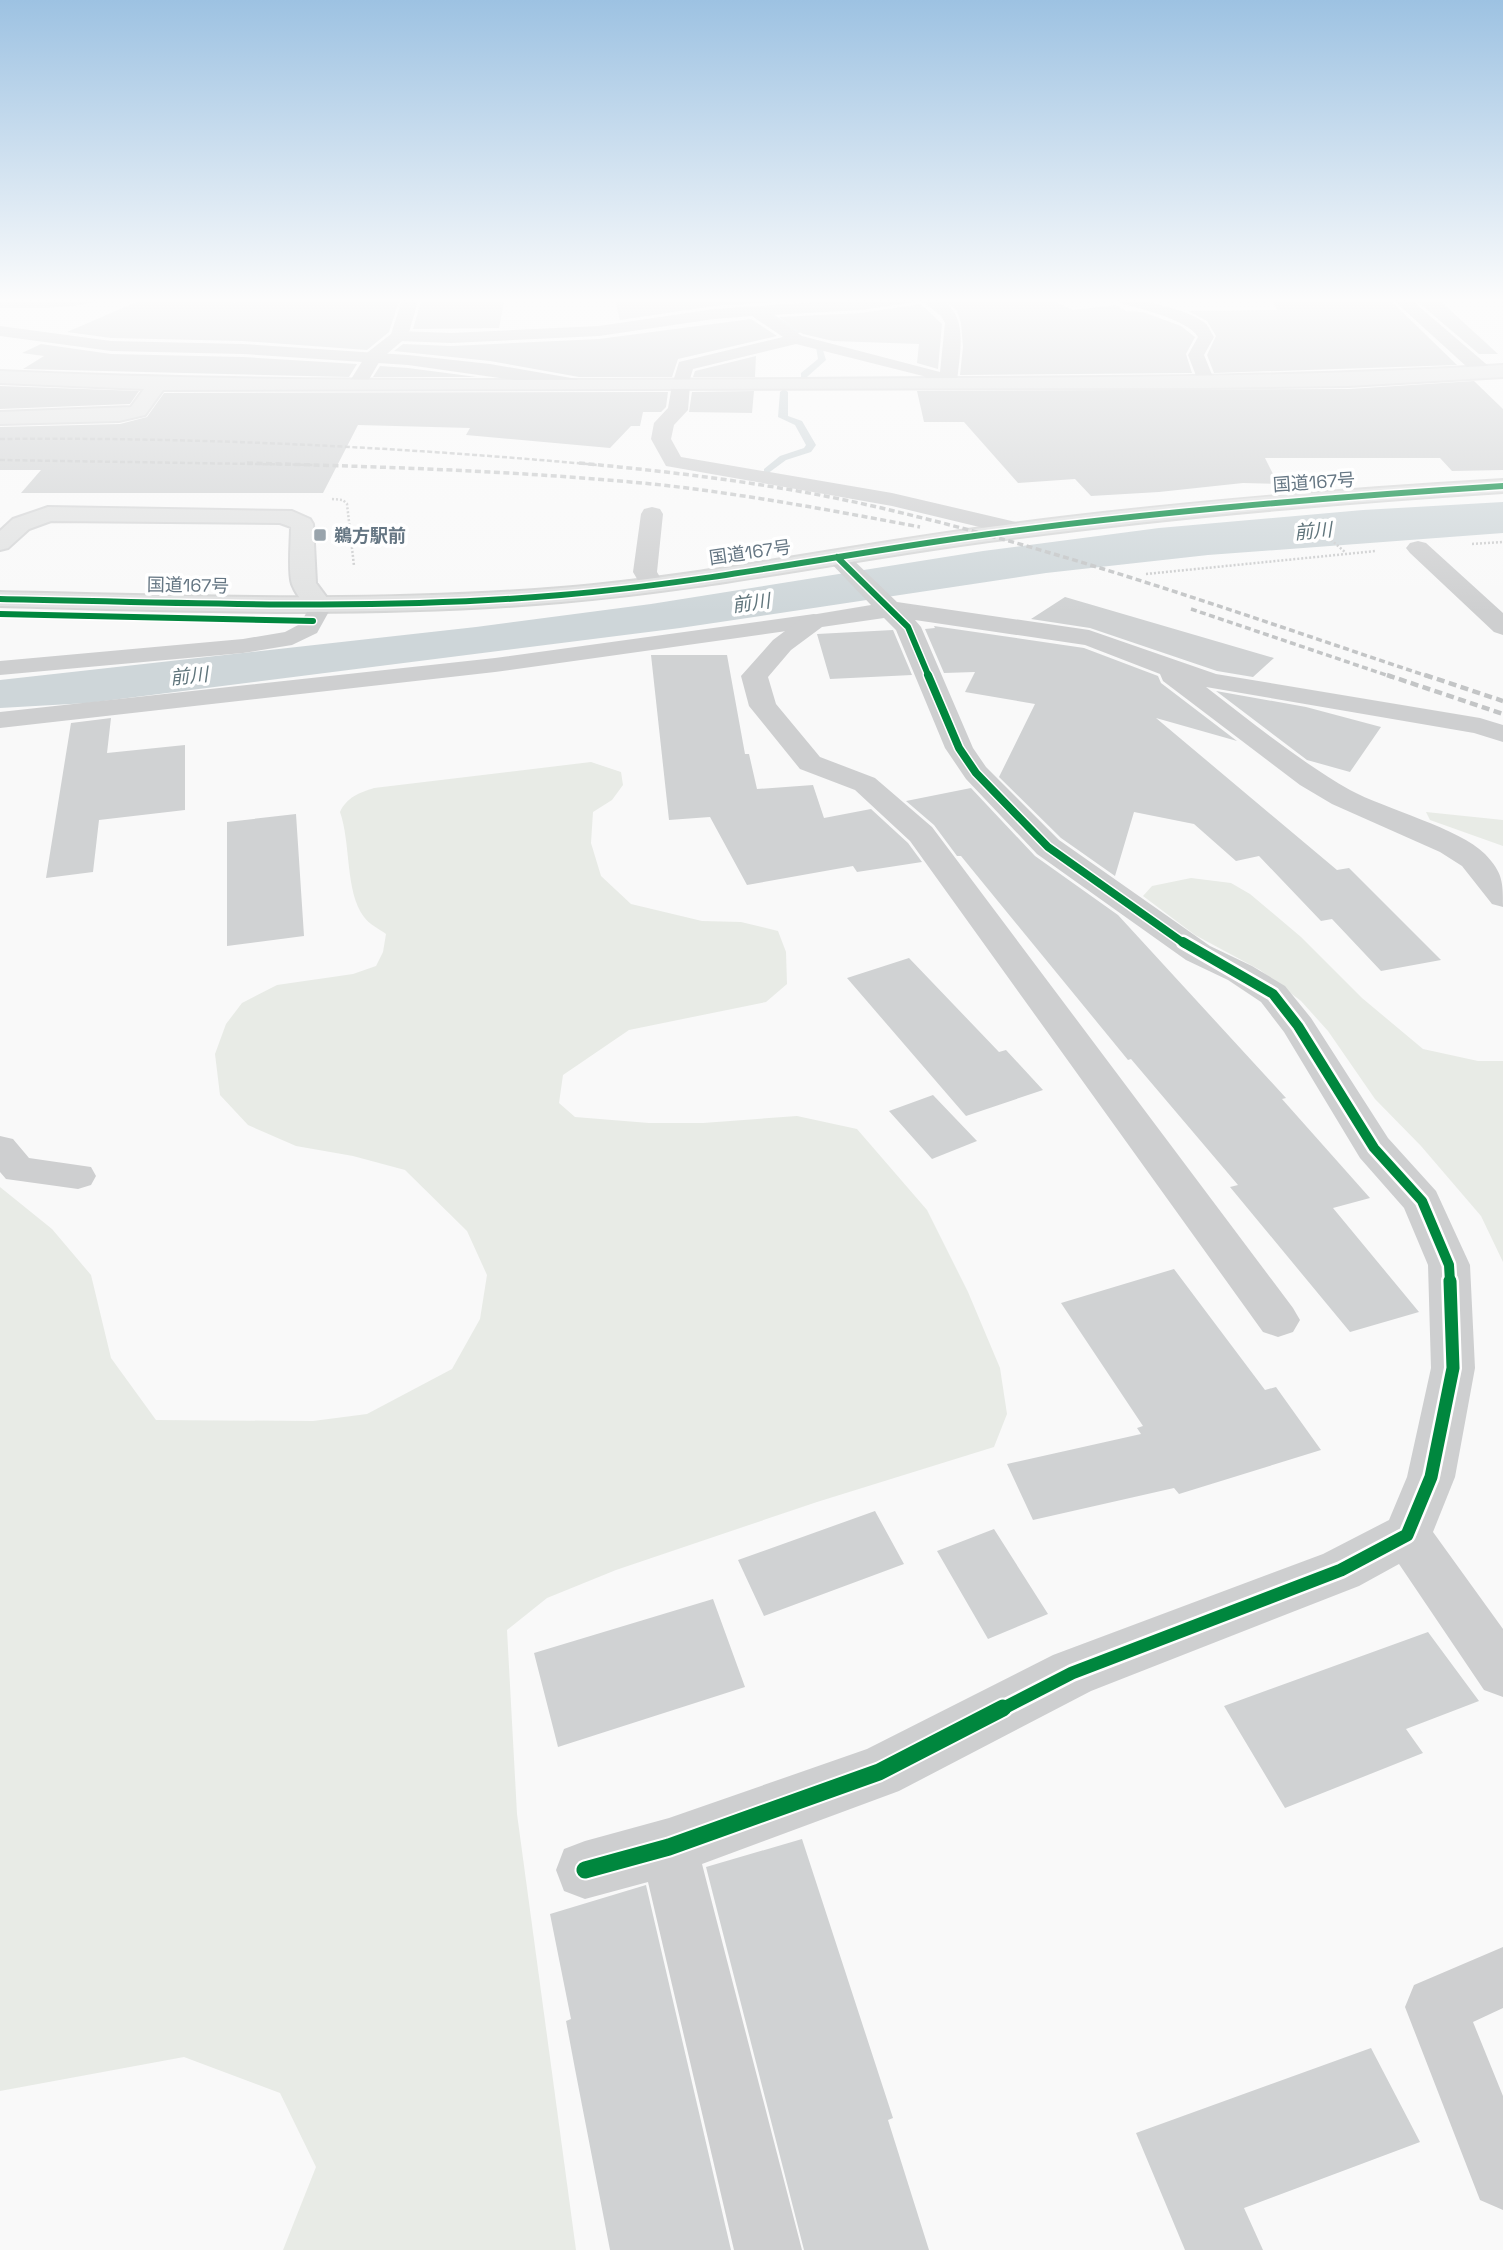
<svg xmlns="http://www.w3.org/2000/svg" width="1503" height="2250" viewBox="0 0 1503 2250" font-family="'Space Grotesk','Noto Sans JP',sans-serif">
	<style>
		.green { fill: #e8ebe6 }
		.water { fill: #ced6d9 }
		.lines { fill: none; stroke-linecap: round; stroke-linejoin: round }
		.stream { fill: #ced6d9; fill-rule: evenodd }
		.building { fill: #d0d2d3 }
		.secondary-casing { stroke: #d5d6d7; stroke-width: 4 }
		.highway-casing { stroke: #d5d6d6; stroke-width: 4 }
		.path { stroke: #cbcccd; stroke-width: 2.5; stroke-dasharray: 2 2; stroke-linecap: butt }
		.lane { fill: #cecfd0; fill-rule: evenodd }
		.street { fill: #cecfd0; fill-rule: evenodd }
		.secondary { fill: #e1e2e2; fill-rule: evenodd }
		.highway { fill: #e1e2e2; fill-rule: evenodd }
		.rail-far2 { stroke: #c3c5c6; stroke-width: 2.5; stroke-dasharray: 5 2.5; stroke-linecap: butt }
		.rail-far1 { stroke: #c3c5c6; stroke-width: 3.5; stroke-dasharray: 6 3.5; stroke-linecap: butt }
		.rail { stroke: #c3c5c6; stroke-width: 4.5; stroke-dasharray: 8 4.5; stroke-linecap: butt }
		.cycleway-far4-casing { stroke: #fff; stroke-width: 9 }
		.cycleway-far3-casing { stroke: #fff; stroke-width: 11 }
		.cycleway-far2-casing { stroke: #fff; stroke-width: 15 }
		.cycleway-far1-casing { stroke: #fff; stroke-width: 18 }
		.cycleway-casing { stroke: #fff; stroke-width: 21 }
		.cycleway-far4 { stroke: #00873e; stroke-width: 6 }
		.cycleway-far3 { stroke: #00873e; stroke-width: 8 }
		.cycleway-far2 { stroke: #00873e; stroke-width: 10 }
		.cycleway-far1 { stroke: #00873e; stroke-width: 13 }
		.cycleway { stroke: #00873e; stroke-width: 17 }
		.poi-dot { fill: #99a4ac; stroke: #fff; stroke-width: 2.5 }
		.labels { text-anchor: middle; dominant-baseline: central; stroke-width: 7; stroke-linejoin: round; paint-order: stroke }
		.far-street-label { font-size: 18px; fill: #657683; stroke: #fff }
		.far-poi-label { font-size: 18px; font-weight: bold; fill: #657683; stroke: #fff; text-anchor: start }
		.far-water-label { font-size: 19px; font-style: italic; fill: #60757c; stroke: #fff }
	</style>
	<rect width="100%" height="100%" fill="#f9f9f9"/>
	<!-- green -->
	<path class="green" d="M591 762 621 772 623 785 612 800 593 812 591 843 601 876 631 904 702 921 741 922 778 931 786 952 787 984 766 1002 629 1030 563 1075 559 1103 575 1117 649 1123H703L797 1116 857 1129 927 1210 968 1292 1000 1368 1007 1414 994 1447 817 1502 616 1570 547 1598 507 1630 517 1814 576 2250H283L316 2167 280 2093 184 2057 0 2091V1187L52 1229 91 1275 111 1358 156 1420 313 1421 367 1414 452 1369 480 1319 487 1275 467 1231 405 1170 353 1156 296 1146 248 1125 220 1095 215 1054 226 1024 242 1003 277 985 353 974 376 966 383 952 386 934C379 929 369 924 364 917 345 892 351 843 340 812 347 797 359 793 374 788Z
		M1426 812 1503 820V846L1430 820Z
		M1191 878 1231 883 1250 894 1301 937 1362 998 1423 1049 1478 1061H1503V1262L1481 1216 1421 1146 1375 1099 1328 1031 1301 1001 1260 970 1195 935 1143 896 1152 886Z"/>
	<!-- water -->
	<path class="water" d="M1503 502V533L1208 555 1046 573 680 628 88 703 0 708V680L476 627 651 604 983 551 1159 528 1363 510Z"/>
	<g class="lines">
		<!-- stream -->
		<path class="stream" d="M767 314H773L802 332 795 334 767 318Z
			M816 347H822L826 360 807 377H801V373L818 359Z
			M784 389 788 392V416L802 421 816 445 811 452 786 460 767 474 764 473V469L780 456 804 448 806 445 795 425 778 417 780 392Z"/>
	</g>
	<!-- building -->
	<path class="building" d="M148 297H190L208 302 219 299 236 303 243 297 399 301 389 332 367 350 243 341 111 338 67 332Z
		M436 297H505L499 328 413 329 421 301H435Z
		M614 297H849L714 306 620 320Z
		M940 297H1046L1073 310 1116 305 1126 311 1143 312 1181 326 1195 337 1186 354 1192 373 960 375 963 347 961 323 957 311Z
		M1269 297H1387L1457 365 1214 373 1207 355 1216 336 1207 321 1188 311 1278 310Z
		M1412 297H1436L1498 354H1479Z
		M921 304 942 324 938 369 917 363 919 344 833 341 803 334 779 317 861 313Z
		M751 319 777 336 678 359 672 377H579L490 361 394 351 403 344 451 346 599 339Z
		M41 344 111 354 243 357 357 364 349 377 23 369 44 356 22 353Z
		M756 356 755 377H693L695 371Z
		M380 366 408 368 477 377H373Z
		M1474 381 1503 409V470L1452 471 1440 458H1265L1278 484 1243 483 1159 492 1091 496 1075 479 1018 483 964 422H924L917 391 1349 389Z
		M0 386 139 391 130 404 0 409Z
		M754 391 752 413 689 412 692 392Z
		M668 392 666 407 661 412H643L640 426H631L610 448 466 435 470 428 358 425 323 493H21L41 470H0V427L120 424 147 417 164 393Z
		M1065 597 1274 658 1253 677 1217 671 1090 628 1031 619Z
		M934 626 1084 648 1158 676 1161 683 1237 741 1156 718 1337 870 1349 868 1441 960 1381 971 1332 919 1321 921 1259 856 1236 861 1194 824 1134 812 1115 876 1061 838 999 777 1035 704 965 692 975 672 944 673 925 629 935 628Z
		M893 630 912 675 830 679 817 634Z
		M651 655H727L745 754H749L757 789 813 785 824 818 871 809 908 843 922 862 857 872 853 866 747 885 710 817 669 820Z
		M1216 691 1306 707 1381 727 1350 772 1307 760Z
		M111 718 107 753 185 745V810L99 820 93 872 46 878 71 723Z
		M971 788 1035 856 1118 915 1286 1098 1282 1099 1370 1198 1333 1208 1419 1312 1350 1332 1230 1187 1238 1185 1131 1059 1128 1060 961 856H957L934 825 906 801Z
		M296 814 304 936 227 946V822Z
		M909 958 999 1052 1006 1050 1043 1090 966 1116 847 978Z
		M933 1095 977 1141 932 1159 889 1111Z
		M1174 1269 1265 1390 1276 1387 1321 1450 1179 1494 1174 1488 1033 1520 1007 1464 1141 1434 1137 1428 1143 1426 1061 1303Z
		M875 1511 904 1564 764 1616 738 1560Z
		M994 1529 1048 1614 988 1639 937 1551Z
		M713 1599 745 1687 558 1747 534 1653Z
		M1428 1632 1479 1701 1406 1729 1423 1753 1285 1808 1224 1706Z
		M802 1839 893 2118 888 2120 929 2250H804L706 1867Z
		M646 1885 731 2250H610L575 2069 566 2021 571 2019 550 1914Z
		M1371 2048 1420 2142 1244 2208 1263 2250H1185L1136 2133Z"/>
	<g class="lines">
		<!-- secondary casing -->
		<g class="secondary-casing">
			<path id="secondary" d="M1503 365V377L1349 386 1206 388 163 390 145 415 119 421 0 424V412L131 407 144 389 0 383V371C267 383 534 380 801 379 1035 377 1269 379 1503 365Z
				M48 507 292 511 310 519 313 524 316 583 333 606 330 611C313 615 298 600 292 584 288 572 291 542 291 527L280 523 51 521 29 529 8 548 0 550V531L13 519Z"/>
		</g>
		<!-- highway casing -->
		<g class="highway-casing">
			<path id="highway" d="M1503 480V492C1331 503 1160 518 989 541 847 560 705 590 561 602 375 618 187 611 0 606V592C187 596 375 603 561 588 705 576 846 546 989 527 1160 504 1331 490 1503 480Z"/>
		</g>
		<!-- path -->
		<path class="path" d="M332 499 343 500 347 504 354 566
			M1328 537 1346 553
			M1472 544 1503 542
			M1146 574 1376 551"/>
		<!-- lane -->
		<path class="lane" d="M62 297H103C88 310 21 308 0 308V298Z
			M887 297C901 297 924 293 937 298 971 312 959 354 957 383L954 387H942L923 376 796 344 693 369 687 389H675L672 385 679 362 783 337 752 316 714 319 599 336 451 343 399 341 391 336 399 331 451 333 599 326 714 309ZM922 301 941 316 945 323 940 372 802 336 771 315 861 310Z
			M1107 297C1130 297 1187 308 1205 323 1209 326 1211 333 1214 337L1204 355 1215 382 1212 386H1200L1188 355 1198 337C1187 318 1131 307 1110 300Z
			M0 326 111 341 243 344 408 355 490 364 577 379 580 383 571 388 408 365 243 354 111 351 0 336Z
			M321 599 329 601 332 606 317 633 292 645 243 653 0 675V661L243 639 285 632 300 624 313 601Z
			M814 614 822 616 825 621 822 626 495 672 0 728V712L495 658Z
			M0 1136 13 1139 29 1158 91 1167 96 1176 91 1185 78 1189 6 1179 0 1172Z"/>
		<!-- street -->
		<path class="street" d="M403 297H419L408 336 381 359 364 388H350L348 384 368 352 391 334Z
			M1390 297H1408L1492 369 1494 373 1492 377H1478Z
			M681 379 690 385 688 410 674 425 671 439 681 457 892 493 1029 525 1032 530 1029 535 1021 537 892 506 666 466 651 439 654 423 668 408 672 385Z
			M652 507 660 509 663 514 657 572 664 584 661 589 652 591 643 589 633 572 641 514 644 509Z
			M1418 541 1426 543 1503 613V635L1494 632 1410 553 1406 548 1410 543Z
			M837 550 845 552 897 602 1089 630 1216 674 1480 718 1503 725V742L1474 733 1206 687C1253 723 1299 761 1350 790 1385 809 1459 828 1485 854 1503 873 1503 882 1503 907L1492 904 1462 866 1440 852 1332 804 1300 785 1163 681 1160 674 1085 645 915 620 921 627 973 748 986 767 1059 840 1210 946 1252 966 1285 986 1311 1018 1388 1138 1436 1191 1470 1265 1475 1368 1455 1477 1433 1532 1503 1629V1697L1484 1690 1399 1564 1359 1586 1091 1691 899 1791 702 1864 802 2250H734L648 1882 585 1899 564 1891 556 1870 564 1849 585 1841 669 1818 867 1749 1053 1655 1323 1554 1389 1520 1407 1477 1431 1368 1428 1265 1404 1208 1360 1158 1284 1032 1261 1002 1228 980 1186 960 1037 854 966 779 945 748 896 630 884 618 822 627 791 650 768 677 776 704 820 757 875 778 932 827 1293 1308 1300 1320 1293 1332 1278 1337 1263 1332 910 841 855 790 800 769 749 706 741 676 773 640 805 616 871 605 825 557 829 552Z
			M1503 1947V2008L1473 2022 1503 2096V2210L1480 2200 1405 2007 1414 1985Z"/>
		<!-- secondary -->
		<use href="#secondary" class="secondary"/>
		<!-- highway -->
		<use href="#highway" class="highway"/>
		<!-- rail-far2 -->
		<path class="rail-far2" d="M0 439C200 437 399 447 598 465
			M0 460 318 465"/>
		<!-- rail-far1 -->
		<path class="rail-far1" d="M247 463C386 467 525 471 662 485 749 495 835 511 920 527
			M579 463C685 473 791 486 894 511 1075 554 1253 618 1430 677
			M1191 609 1392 677"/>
		<!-- rail -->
		<path class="rail" d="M1387 675 1503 714
			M1425 675 1503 701"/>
		<!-- cycleway-far4 casing -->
		<g class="cycleway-far4-casing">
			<path id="cycleway-far4" d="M837 557 908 627 929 677
				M0 599C187 603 375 611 561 595 705 583 847 553 989 534 1160 511 1331 497 1503 486
				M0 614 313 621"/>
		</g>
		<!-- cycleway-far3 casing -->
		<g class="cycleway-far3-casing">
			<path id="cycleway-far3" d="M928 675 959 748 976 773 1048 847 1185 944"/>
		</g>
		<!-- cycleway-far2 casing -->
		<g class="cycleway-far2-casing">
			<path id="cycleway-far2" d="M1183 942 1273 994 1298 1026 1374 1148 1422 1201 1449 1265 1450 1282"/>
		</g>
		<!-- cycleway-far1 casing -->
		<g class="cycleway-far1-casing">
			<path id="cycleway-far1" d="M1000 1710 1072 1673 1341 1570 1407 1535 1431 1477 1453 1368 1450 1281"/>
		</g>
		<!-- cycleway casing -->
		<g class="cycleway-casing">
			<path id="cycleway" d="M585 1870 669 1847 879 1772 1003 1708"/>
		</g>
		<!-- cycleway-far4 -->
		<use href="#cycleway-far4" class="cycleway-far4"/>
		<!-- cycleway-far3 -->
		<use href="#cycleway-far3" class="cycleway-far3"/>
		<!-- cycleway-far2 -->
		<use href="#cycleway-far2" class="cycleway-far2"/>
		<!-- cycleway-far1 -->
		<use href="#cycleway-far1" class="cycleway-far1"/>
		<!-- cycleway -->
		<use href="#cycleway" class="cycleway"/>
	</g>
	<!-- sky -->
	<linearGradient id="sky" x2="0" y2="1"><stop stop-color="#9dc2e2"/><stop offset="0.49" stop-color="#fcfcfc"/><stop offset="1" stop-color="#fcfcfc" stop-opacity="0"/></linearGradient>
	<rect width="1503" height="612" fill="url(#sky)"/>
	<!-- markers -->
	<rect class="poi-dot" x="313" y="528" width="14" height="14" rx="3.5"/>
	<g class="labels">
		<!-- far-street labels -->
		<g class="far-street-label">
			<text transform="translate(1314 482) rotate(-4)">国道167号</text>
			<text transform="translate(750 552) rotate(-8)">国道167号</text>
			<text transform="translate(188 585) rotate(1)">国道167号</text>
		</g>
		<!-- far-poi labels -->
		<g class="far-poi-label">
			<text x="334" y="535">鵜方駅前</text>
		</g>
		<!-- far-water labels -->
		<g class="far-water-label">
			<text transform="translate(1313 531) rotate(-5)">前川</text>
			<text transform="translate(751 603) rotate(-8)">前川</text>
			<text transform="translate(189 676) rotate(-6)">前川</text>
		</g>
	</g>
</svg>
